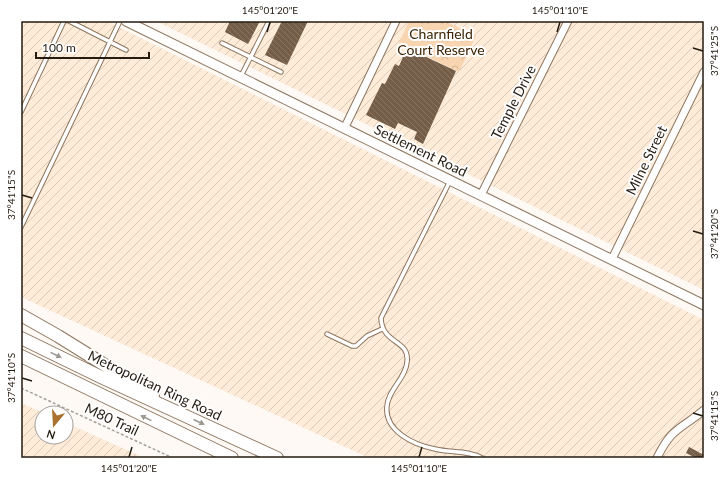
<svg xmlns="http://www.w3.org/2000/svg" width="725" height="479" viewBox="0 0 725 479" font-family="Lato,sans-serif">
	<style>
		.industrial { fill: url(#industrial-furrows) }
		.park { fill: url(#park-crowns) }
		.garden { fill: #f8d4b0 }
		.building { fill: url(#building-back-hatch) }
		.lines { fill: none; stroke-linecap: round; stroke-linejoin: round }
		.service-casing { stroke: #8e7760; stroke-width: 5.5 }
		.minor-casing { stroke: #8e7760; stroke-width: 9 }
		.secondary-casing { stroke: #8e7760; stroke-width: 11 }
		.motorway-casing { stroke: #8e7760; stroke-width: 14 }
		.path { stroke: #a6a099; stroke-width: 1.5; stroke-dasharray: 3 2; stroke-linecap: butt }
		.service { stroke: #fff; stroke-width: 3.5 }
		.minor { stroke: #fff; stroke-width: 7 }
		.secondary { stroke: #fff; stroke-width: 9 }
		.motorway { stroke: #fff; stroke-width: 12 }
		.oneway { fill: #9c9894 }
		.ticks { fill: none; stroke: #241b11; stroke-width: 1.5 }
		.labels { text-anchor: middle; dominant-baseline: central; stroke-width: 4; stroke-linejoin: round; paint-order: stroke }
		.park-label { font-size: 14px; fill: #3d2303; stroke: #fff }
		.street-label { font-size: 14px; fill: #241b11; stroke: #fff }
		.neatline { fill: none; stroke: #241b11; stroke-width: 1.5 }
		.ticks-label { font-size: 10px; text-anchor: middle; fill: #241b11 }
	</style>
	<defs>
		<pattern id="industrial-furrows" width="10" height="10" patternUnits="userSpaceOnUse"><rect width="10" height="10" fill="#feebd8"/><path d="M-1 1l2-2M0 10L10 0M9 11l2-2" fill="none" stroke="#dac9b8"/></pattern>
		<pattern id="park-crowns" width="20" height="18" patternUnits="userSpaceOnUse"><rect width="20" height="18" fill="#f8d4b0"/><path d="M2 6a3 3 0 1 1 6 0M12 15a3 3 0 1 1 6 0" fill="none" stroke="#d4b596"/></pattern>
		<pattern id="building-back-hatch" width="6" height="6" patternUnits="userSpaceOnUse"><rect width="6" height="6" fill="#745e48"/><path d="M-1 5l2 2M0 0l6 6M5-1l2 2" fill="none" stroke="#867564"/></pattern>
	</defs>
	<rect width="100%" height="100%" fill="#fef9f4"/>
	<!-- industrial -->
	<path class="industrial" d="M21 21H107L704 320V458H369L21 297Z
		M156 21H704V290Z
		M21 403 44 413H42V437H66V423L145 458H21Z"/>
	<!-- park -->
	<path class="park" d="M409 21H445L476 36 459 72 399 43Z"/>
	<!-- garden -->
	<path class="garden" d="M405 31 412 37V50L399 43Z"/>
	<!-- building -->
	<path class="building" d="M230 21H260L248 44 225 32Z
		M282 21H308L287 65 265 55Z
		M407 48 456 71 423 144 414 139 417 132 398 123 395 129 366 115 382 83 385 84 395 64 399 66Z
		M689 447 704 455V458H696L686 453Z"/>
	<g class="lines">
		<!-- service casing -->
		<g class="service-casing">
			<path id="service" d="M69 21 126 50
				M222 43 281 72
				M241 76 269 21
				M21 112 64 21
				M450 181 381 318C382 345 410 339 407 362 406 378 388 390 387 406 384 431 414 445 435 449 451 453 467 450 482 458
				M21 227 120 21
				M327 334 352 346H356L367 336 382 329"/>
		</g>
		<!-- minor casing -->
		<g class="minor-casing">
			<path id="minor" d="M345 127 396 21
				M481 195 568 21
				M612 259 704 72
				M657 458C672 427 680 430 704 410"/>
		</g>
		<!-- secondary casing -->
		<g class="secondary-casing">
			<path id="secondary" d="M126 21 704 305"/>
		</g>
		<!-- motorway casing -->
		<g class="motorway-casing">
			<path id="motorway" d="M21 315 58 336 153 395
				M21 338 103 378 277 458
				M21 356 232 458"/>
		</g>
		<!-- path -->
		<path class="path" d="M21 388 173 458"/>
		<!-- service -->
		<use href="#service" class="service"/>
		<!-- minor -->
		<use href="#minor" class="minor"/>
		<!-- secondary -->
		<use href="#secondary" class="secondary"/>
		<!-- motorway -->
		<use href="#motorway" class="motorway"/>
	</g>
	<!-- one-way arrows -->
	<defs><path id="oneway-solid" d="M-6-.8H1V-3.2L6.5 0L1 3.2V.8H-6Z"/></defs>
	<g class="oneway">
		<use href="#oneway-solid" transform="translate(56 355) rotate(26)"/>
		<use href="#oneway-solid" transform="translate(146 418) rotate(-154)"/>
		<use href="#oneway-solid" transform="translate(199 422) rotate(25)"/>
	</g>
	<!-- ticks -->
	<path class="ticks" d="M267 32 270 22M557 32 560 22M693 48 703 51M22 195 32 198M693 231 703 234M22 378 32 381M693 413 703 416M129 457 132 447M419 457 422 447"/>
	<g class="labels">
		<!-- park labels -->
		<g class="park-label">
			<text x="441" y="33">Charnfield<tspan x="441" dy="16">Court Reserve</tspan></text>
		</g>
		<!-- street labels -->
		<g class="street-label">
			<text transform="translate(513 102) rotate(-63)">Temple Drive</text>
			<text transform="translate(421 150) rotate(26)">Settlement Road</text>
			<text transform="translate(646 160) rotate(-64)">Milne Street</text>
			<text transform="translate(155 385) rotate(25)">Metropolitan Ring Road</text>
			<text transform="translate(112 419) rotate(25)">M80 Trail</text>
		</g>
	</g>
	<!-- border -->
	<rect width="725" height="479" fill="none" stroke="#ffffff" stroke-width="44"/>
	<!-- north arrow -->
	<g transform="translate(54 425) rotate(198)"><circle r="19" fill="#ffffff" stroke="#a7a4a0"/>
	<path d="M0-3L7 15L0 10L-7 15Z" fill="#aa7130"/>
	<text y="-6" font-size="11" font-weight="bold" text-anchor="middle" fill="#241b11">N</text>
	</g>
	<!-- scale -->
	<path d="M36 52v6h113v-6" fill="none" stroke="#241b11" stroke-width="2"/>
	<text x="42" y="52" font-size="12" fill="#241b11" stroke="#ffffff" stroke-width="3" paint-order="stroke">100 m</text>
	<rect x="22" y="22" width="681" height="435" class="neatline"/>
	<g class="ticks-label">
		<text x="270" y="14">145°01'20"E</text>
		<text x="560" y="14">145°01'10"E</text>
		<text transform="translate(714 51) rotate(-90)" y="4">37°41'25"S</text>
		<text transform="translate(11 195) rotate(-90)" y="4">37°41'15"S</text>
		<text transform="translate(714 234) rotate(-90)" y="4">37°41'20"S</text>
		<text transform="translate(11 378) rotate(-90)" y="4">37°41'10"S</text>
		<text transform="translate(714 416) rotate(-90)" y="4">37°41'15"S</text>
		<text x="129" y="472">145°01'20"E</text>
		<text x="419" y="472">145°01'10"E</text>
	</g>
</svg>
